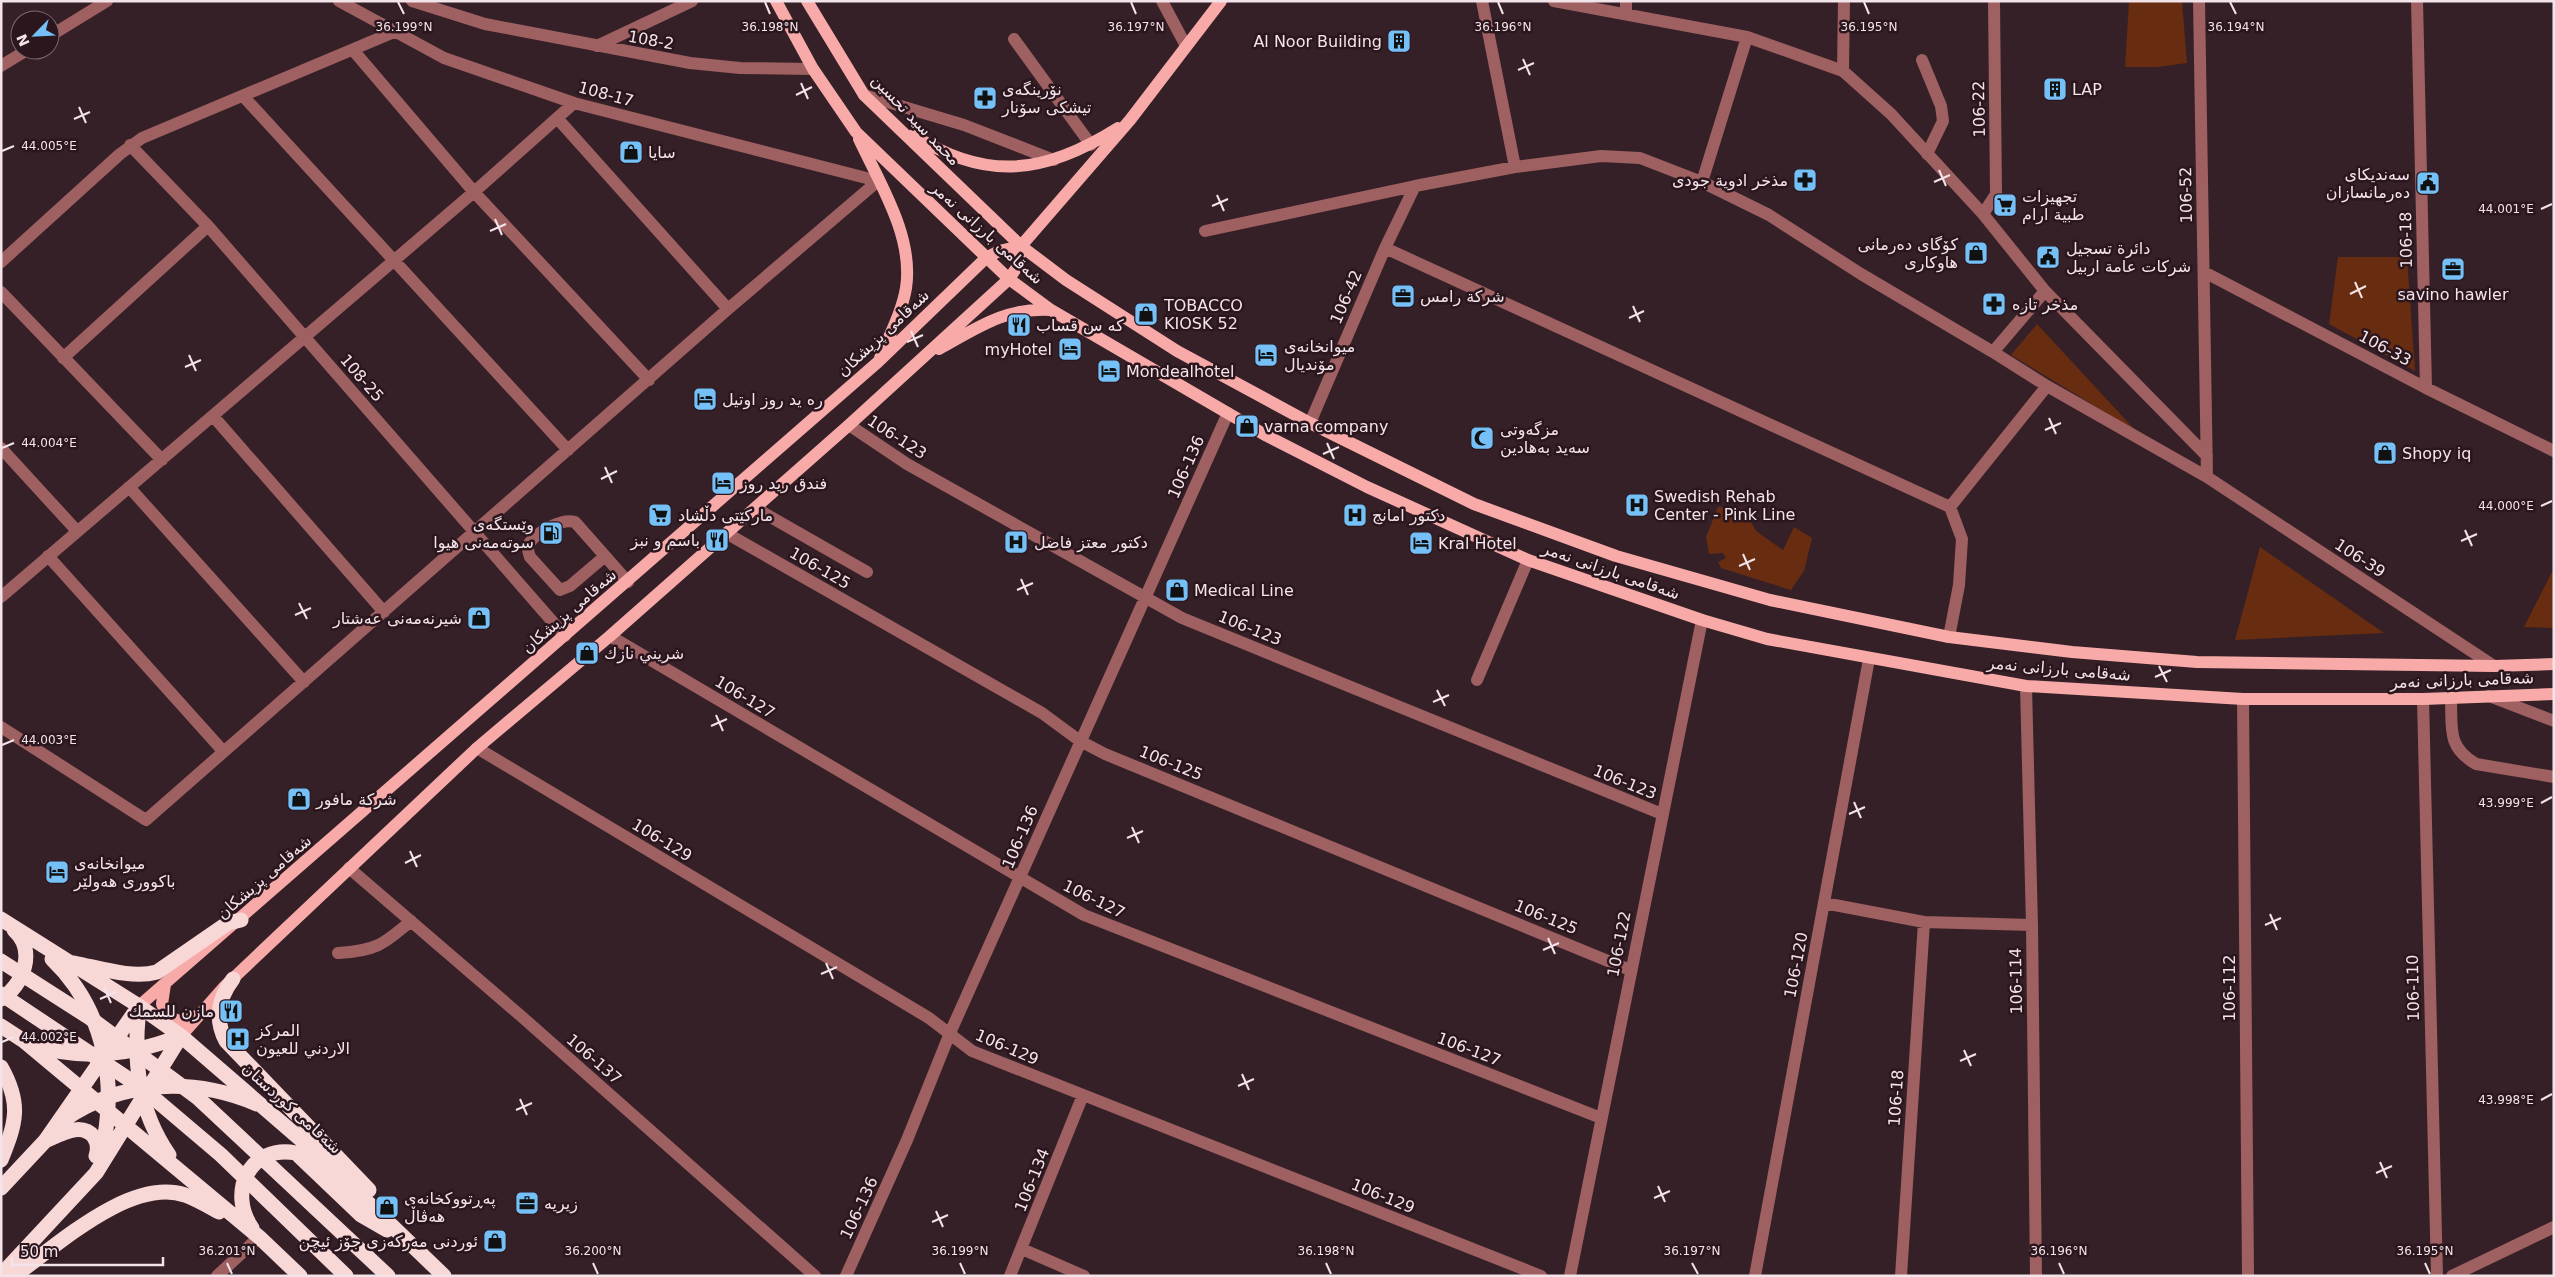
<svg xmlns="http://www.w3.org/2000/svg" width="2555" height="1277" viewBox="0 0 2555 1277" font-family="'DejaVu Sans','Noto Naskh Arabic',sans-serif">
	<style>
		.green { fill: #682c10 }
		.lines { fill: none; stroke-linecap: round; stroke-linejoin: round }
		.minor { stroke: #9e6060; stroke-width: 12 }
		.major { stroke: #f8aaa9; stroke-width: 12 }
		.highway { stroke: #f8d7d7; stroke-width: 15 }
		.highway-bridge { stroke: #f8d7d7; stroke-width: 15 }
		.ticks { fill: none; stroke: #f3e4e9; stroke-width: 2 }
		.labels { text-anchor: middle; dominant-baseline: central; stroke-width: 5; stroke-linejoin: round; paint-order: stroke }
		.street-label { font-size: 16px; fill: #f3e4e9; stroke: #2b161e }
		.poi-label { font-size: 16px; fill: #f3e4e9; stroke: #2b161e; text-anchor: start }
		.ticks-label { font-size: 12px; text-anchor: middle; fill: #f3e4e9; stroke: #2b161e; stroke-width: 5; stroke-linejoin: round; paint-order: stroke }
	</style>
	<rect width="100%" height="100%" fill="#352027"/>
	<!-- green -->
	<path class="green" d="M2129 1H2182L2187 63 2158 67H2125Z
		M2338 257H2407L2415 371 2329 324Z
		M2037 324 2136 431 2011 355Z
		M1718 507 1743 508 1756 531 1783 550 1794 527 1812 538 1804 571 1791 590 1721 568 1718 562 1726 558 1723 553 1709 554 1706 537Z
		M2260 547 2384 633 2235 640Z
		M2554 568V628L2524 627Z"/>
	<g class="lines">
		<!-- minor -->
		<path class="minor" d="M339 1 444 58 574 103 878 181
			M412 1 485 24 690 63 740 68 813 69
			M1162 1 1186 46
			M1482 1 1515 167
			M1554 1 1747 37 1843 71 1891 114 1983 214 2045 291 2207 456
			M1626 1V14
			M2199 1 2207 477
			M2417 1 2426 388
			M50 36 107 1
			M1014 39 1091 145
			M597 46 692 1
			M353 50 474 192 649 380
			M1922 60 1941 106 1943 121 1927 154
			M1 66 27 50
			M1843 71 1844 1
			M864 95 964 125 1054 160
			M243 96 568 450
			M557 118 728 309
			M130 145 208 226 565 636
			M1702 182 1747 37
			M1983 214 1996 194 1994 1
			M1205 231 1415 186 1515 167 1601 156 1640 158 1702 182 1769 215 1861 274 1993 352 2047 386 2207 477 2494 666
			M1385 248 1950 507 1962 539 1959 585 1949 637
			M1 262 120 154 142 138 394 32
			M2204 272 2426 388 2554 451
			M1 292 162 460
			M1993 352 2045 291
			M63 358 208 226
			M213 416 384 612
			M1310 423 1385 248 1415 186
			M849 425 907 464 1182 618 1662 814
			M1 448 77 531
			M129 487 304 682
			M1950 507 2047 386
			M755 508 867 572
			M726 533 1042 713 1080 741 1105 754 1630 970
			M48 556 223 751
			M604 557 570 586 560 590 530 557C528 552 527 546 530 542 539 531 562 518 575 522L628 582
			M1 597 474 192 574 103
			M610 636 1084 915 1601 1118
			M1477 680 1528 560
			M2026 686 2032 925 2036 1276
			M2489 696 2554 721
			M2451 698C2452 729 2447 747 2476 764L2554 777
			M2243 699 2248 1276
			M2423 699 2437 1276
			M1 727 146 820 728 309 878 181
			M477 748 929 1018 972 1051 1541 1276
			M349 868 521 1016 815 1276
			M1824 903 1924 922 2032 925
			M338 953C375 951 383 945 411 921
			M1022 1249 1084 1276
			M217 1276 259 1237
			M846 1276 907 1140 950 1033 1228 413
			M1010 1276 1083 1095
			M1570 1276 1702 620
			M1755 1276 1869 659
			M1901 1276 1924 922
			M2452 1276 2554 1227"/>
		<!-- major -->
		<path class="major" d="M776 1 813 69 856 132 1009 279 1051 310 1267 436 1367 487 1528 560 1702 620 1767 639 2026 686 2243 699H2423L2554 694
			M807 1 864 95 1021 246 1066 280 1177 351 1310 423 1474 504 1616 556 1770 600 1949 637 2072 652 2197 662 2494 666 2554 664
			M913 135C987 182 1045 174 1118 128
			M859 139C880 184 914 237 906 288 902 312 889 336 880 358
			M939 349C977 328 1006 307 1051 310
			M165 984 162 1004 167 1016 182 1022 196 1016
			M139 1006 878 362 986 258 999 251 1021 246
			M181 1036 225 986 477 748 610 636 849 425 1009 279 1017 267 1021 246 1130 120 1221 1"/>
		<!-- highway -->
		<path class="highway" d="M1 919 139 1006 181 1036 313 1150 444 1276
			M52 959C106 1011 119 1087 100 1158
			M74 963C100 968 132 979 157 972L228 923 241 920
			M233 979C219 997 214 1019 226 1041L369 1190
			M1 999C23 986 37 950 14 930
			M139 1008C133 1061 138 1110 169 1155
			M1 1026 24 1041 259 1237 300 1276
			M31 1044C82 1062 132 1055 181 1036
			M1 1067C22 1104 16 1123 1 1160
			M65 1119C122 1080 194 1077 257 1104
			M45 1141C60 1135 81 1121 94 1137 98 1143 98 1150 96 1156
			M1 1188 45 1141 139 1006
			M252 1228C227 1192 250 1144 296 1153L361 1215 387 1230
			M1 1275 96 1173 181 1036
			M14 1276C57 1246 130 1177 185 1195 196 1199 208 1206 219 1212"/>
		<!-- highway-bridge -->
		<path class="highway-bridge" d="M1 961 90 1018 198 1098 388 1276
			M1 994 142 1088 221 1155 346 1276"/>
	</g>
	<!-- ticks -->
	<path class="ticks" d="M398 2 404 14M765 2 770 14M1131 2 1136 14M1498 2 1503 14M1864 2 1869 14M2230 2 2236 14M1523 59 1530 75M1518 70 1534 63M801 83 808 99M796 95 812 87M79 107 86 123M74 119 90 112M2 151 14 146M1939 170 1946 186M1934 182 1950 175M1217 195 1224 211M1212 206 1228 199M2541 209 2552 204M495 219 502 235M490 231 506 224M2355 282 2362 298M2350 294 2366 286M1633 306 1640 322M1629 318 1644 311M911 331 918 347M907 342 923 335M189 355 196 371M185 367 201 360M2049 418 2056 434M2045 430 2061 423M1327 443 1334 459M2 448 14 443M1323 454 1339 447M605 467 612 483M601 479 617 471M2541 506 2552 501M2465 530 2472 546M2461 541 2477 534M1743 554 1750 570M1739 566 1755 559M1021 579 1028 595M1017 590 1033 583M299 603 307 619M295 615 311 608M2159 666 2167 682M2155 677 2171 670M1437 690 1445 706M1433 702 1449 695M716 715 723 731M711 726 727 719M2 745 14 740M1854 802 1861 818M2541 803 2552 797M1849 814 1865 807M1132 827 1139 843M1127 838 1143 831M410 851 417 867M405 863 421 855M2270 914 2277 930M2265 925 2281 918M1548 938 1555 954M1543 950 1559 943M826 963 833 979M821 974 837 967M104 987 111 1003M100 999 116 992M2 1042 14 1037M1964 1050 1971 1066M1960 1061 1976 1054M1242 1074 1249 1090M1238 1086 1254 1079M520 1099 527 1115M2541 1100 2552 1094M516 1110 532 1103M2380 1162 2387 1178M2376 1173 2392 1166M1658 1186 1665 1202M1654 1198 1670 1191M936 1211 943 1227M932 1222 948 1215M227 1263 232 1274M593 1263 598 1274M960 1263 965 1274M1326 1263 1331 1274M1692 1263 1698 1274M2059 1263 2064 1274M2425 1263 2430 1274"/>
	<!-- icons -->
	<defs>
		<g id="building-square" transform="scale(1.25)"><rect x="-9" y="-9" width="18" height="18" rx="4" fill="#75c0f6" stroke="#2b161e"/><path d="M-4-6H4V6H1V3H-1V6H-4ZM-2.5-4.3h1.7v1.8h-1.7ZM.8-4.3h1.7v1.8H.8ZM-2.5-1h1.7V.8h-1.7ZM.8-1h1.7V.8H.8Z" fill="#111"/></g>
		<g id="pharmacy-square" transform="scale(1.25)"><rect x="-9" y="-9" width="18" height="18" rx="4" fill="#75c0f6" stroke="#2b161e"/><path d="M-2-6h4v4h4v4h-4v4h-4v-4h-4v-4h4Z" fill="#111"/></g>
		<g id="shop-square" transform="scale(1.25)"><rect x="-9" y="-9" width="18" height="18" rx="4" fill="#75c0f6" stroke="#2b161e"/><path d="M-5-2.5h2.3a2.7 3.5 0 0 1 5.4 0H5L5.5 6h-11ZM-1.5-2.5h3a1.5 2.3 0 0 0-3 0Z" fill="#111"/></g>
		<g id="civic-square" transform="scale(1.25)"><rect x="-9" y="-9" width="18" height="18" rx="4" fill="#75c0f6" stroke="#2b161e"/><path d="M-.6-6.5H3V-4.5H.6V-3L4-1V1h2V6H-6V1h2V-1L-.6-3ZM-1.2 2.5V6h2.4V2.5Z" fill="#111"/></g>
		<g id="supermarket-square" transform="scale(1.25)"><rect x="-9" y="-9" width="18" height="18" rx="4" fill="#75c0f6" stroke="#2b161e"/><path d="M-6-5.5h2.5l.6 2H6L4.5 2H-2.5L-4.4-4H-6ZM-1.5 3.2a1.3 1.3 0 1 0 .1 0ZM3 3.2a1.3 1.3 0 1 0 .1 0Z" fill="#111"/></g>
		<g id="office-square" transform="scale(1.25)"><rect x="-9" y="-9" width="18" height="18" rx="4" fill="#75c0f6" stroke="#2b161e"/><path d="M-6-3h4V-5.5h4V-3h4V5H-6ZM-1-4.5V-3h2v-1.5ZM-6 0V1H6V0Z" fill="#111"/></g>
		<g id="restaurant-square" transform="scale(1.25)"><rect x="-9" y="-9" width="18" height="18" rx="4" fill="#75c0f6" stroke="#2b161e"/><path d="M-5-6h1v4h1v-4h1v4h1v-4h1v5L-1.5 .5V6h-2V.5L-5-1ZM5-6V6H3V1.5H1.5Q1.5-4 5-6Z" fill="#111"/></g>
		<g id="hotel-square" transform="scale(1.25)"><rect x="-9" y="-9" width="18" height="18" rx="4" fill="#75c0f6" stroke="#2b161e"/><path d="M-6-4.5h1.5V1H6V5H4.5V3h-9V5H-6ZM-4 0a1.8 1.8 0 1 1 3.6 0ZM.5 0V-2.5h3Q6-2.5 6 0Z" fill="#111"/></g>
		<g id="mosque-square" transform="scale(1.25)"><rect x="-9" y="-9" width="18" height="18" rx="4" fill="#75c0f6" stroke="#2b161e"/><path d="M3.5-4.9A6 6 0 1 0 3.5 4.9A5 5 0 1 1 3.5-4.9Z" fill="#111"/></g>
		<g id="hospital-square" transform="scale(1.25)"><rect x="-9" y="-9" width="18" height="18" rx="4" fill="#75c0f6" stroke="#2b161e"/><path d="M-5-5h3v3.5h4V-5h3V5h-3V1.5h-4V5h-3Z" fill="#111"/></g>
		<g id="fuel-square" transform="scale(1.25)"><rect x="-9" y="-9" width="18" height="18" rx="4" fill="#75c0f6" stroke="#2b161e"/><path d="M-5.5-6h7V0h2V4h1.3V-2.5L3-4.5l.8-.8L6-3V5H2.5V1h-1V6h-7ZM-4.2-4.7v3.2H.2V-4.7Z" fill="#111"/></g>
	</defs>
	<g fill-rule="evenodd">
		<use href="#building-square" x="1399" y="41"/>
		<use href="#building-square" x="2055" y="89"/>
		<use href="#pharmacy-square" x="985" y="98"/>
		<use href="#shop-square" x="631" y="152"/>
		<use href="#pharmacy-square" x="1805" y="180"/>
		<use href="#civic-square" x="2428" y="183"/>
		<use href="#supermarket-square" x="2005" y="205"/>
		<use href="#shop-square" x="1976" y="253"/>
		<use href="#civic-square" x="2048" y="257"/>
		<use href="#office-square" x="2453" y="269"/>
		<use href="#office-square" x="1403" y="296"/>
		<use href="#pharmacy-square" x="1994" y="304"/>
		<use href="#shop-square" x="1146" y="314"/>
		<use href="#restaurant-square" x="1019" y="325"/>
		<use href="#hotel-square" x="1070" y="349"/>
		<use href="#hotel-square" x="1266" y="355"/>
		<use href="#hotel-square" x="1109" y="371"/>
		<use href="#hotel-square" x="705" y="399"/>
		<use href="#shop-square" x="1247" y="426"/>
		<use href="#mosque-square" x="1482" y="438"/>
		<use href="#shop-square" x="2385" y="453"/>
		<use href="#hotel-square" x="723" y="483"/>
		<use href="#hospital-square" x="1637" y="505"/>
		<use href="#supermarket-square" x="660" y="515"/>
		<use href="#hospital-square" x="1355" y="515"/>
		<use href="#fuel-square" x="551" y="533"/>
		<use href="#restaurant-square" x="717" y="540"/>
		<use href="#hospital-square" x="1016" y="542"/>
		<use href="#hotel-square" x="1421" y="543"/>
		<use href="#shop-square" x="1177" y="590"/>
		<use href="#shop-square" x="479" y="618"/>
		<use href="#shop-square" x="587" y="653"/>
		<use href="#shop-square" x="299" y="799"/>
		<use href="#hotel-square" x="57" y="872"/>
		<use href="#restaurant-square" x="231" y="1011"/>
		<use href="#hospital-square" x="238" y="1039"/>
		<use href="#office-square" x="527" y="1203"/>
		<use href="#shop-square" x="387" y="1207"/>
		<use href="#shop-square" x="495" y="1241"/>
	</g>
	<g class="labels">
		<!-- street labels -->
		<g class="street-label">
			<text transform="translate(651 40) rotate(10)">108-2</text>
			<text transform="translate(606 94) rotate(15)">108-17</text>
			<text transform="translate(1979 109) rotate(-91)">106-22</text>
			<text transform="translate(916 120) rotate(46)">محمد سید تحسین</text>
			<text transform="translate(2186 195) rotate(-91)">106-52</text>
			<text transform="translate(987 233) rotate(42)">شەقامی بارزانی نەمر</text>
			<text transform="translate(2406 240) rotate(-91)">106-18</text>
			<text transform="translate(1346 297) rotate(-67)">106-42</text>
			<text transform="translate(883 333) rotate(-43)">شەقامی پزیشکان</text>
			<text transform="translate(2385 348) rotate(28)">106-33</text>
			<text transform="translate(362 378) rotate(49)">108-25</text>
			<text transform="translate(897 437) rotate(33)">106-123</text>
			<text transform="translate(1186 467) rotate(-66)">106-136</text>
			<text transform="translate(2360 558) rotate(33)">106-39</text>
			<text transform="translate(820 568) rotate(30)">106-125</text>
			<text transform="translate(1611 571) rotate(19)">شەقامی بارزانی نەمر</text>
			<text transform="translate(569 611) rotate(-41)">شەقامی پزیشکان</text>
			<text transform="translate(1250 628) rotate(22)">106-123</text>
			<text transform="translate(2059 669) rotate(5)">شەقامی بارزانی نەمر</text>
			<text transform="translate(2462 680) rotate(-2)">شەقامی بارزانی نەمر</text>
			<text transform="translate(745 697) rotate(31)">106-127</text>
			<text transform="translate(1171 763) rotate(22)">106-125</text>
			<text transform="translate(1625 782) rotate(22)">106-123</text>
			<text transform="translate(1020 837) rotate(-67)">106-136</text>
			<text transform="translate(662 840) rotate(31)">106-129</text>
			<text transform="translate(264 877) rotate(-41)">شەقامی پزیشکان</text>
			<text transform="translate(1094 899) rotate(26)">106-127</text>
			<text transform="translate(1546 917) rotate(22)">106-125</text>
			<text transform="translate(1619 944) rotate(-79)">106-122</text>
			<text transform="translate(1796 965) rotate(-79)">106-120</text>
			<text transform="translate(2016 981) rotate(-91)">106-114</text>
			<text transform="translate(2229 988) rotate(-90)">106-112</text>
			<text transform="translate(2413 988) rotate(-91)">106-110</text>
			<text transform="translate(1007 1047) rotate(23)">106-129</text>
			<text transform="translate(1469 1049) rotate(21)">106-127</text>
			<text transform="translate(594 1059) rotate(41)">106-137</text>
			<text transform="translate(1896 1098) rotate(-86)">106-18</text>
			<text transform="translate(292 1108) rotate(42)">شەقامی کوردستان</text>
			<text transform="translate(1032 1180) rotate(-68)">106-134</text>
			<text transform="translate(1383 1196) rotate(22)">106-129</text>
			<text transform="translate(859 1208) rotate(-65)">106-136</text>
		</g>
		<!-- poi labels -->
		<g class="poi-label">
			<text x="1382" y="41" text-anchor="end">Al Noor Building</text>
			<text x="1002" y="89">نۆرینگەی<tspan x="1002" dy="18">تیشکی سۆنار</tspan></text>
			<text x="2072" y="89">LAP</text>
			<text x="648" y="152">سايا</text>
			<text x="2410" y="174" text-anchor="end">سەندیکای<tspan x="2410" dy="18">دەرمانسازان</tspan></text>
			<text x="1788" y="180" text-anchor="end">مذخر ادوية جودى</text>
			<text x="2022" y="196">تجهيزات<tspan x="2022" dy="18">طبية ارام</tspan></text>
			<text x="1958" y="244" text-anchor="end">کۆگای دەرمانی<tspan x="1958" dy="18">هاوکاری</tspan></text>
			<text x="2066" y="248">دائرة تسجيل<tspan x="2066" dy="18">شركات عامة اربيل</tspan></text>
			<text x="2453" y="294" text-anchor="middle">savino hawler</text>
			<text x="1420" y="296">شركة رامس</text>
			<text x="2012" y="304">مذخر تازه</text>
			<text x="1164" y="305">TOBACCO<tspan x="1164" dy="18">KIOSK 52</tspan></text>
			<text x="1036" y="325">كه س قساب</text>
			<text x="1284" y="346">میوانخانەی<tspan x="1284" dy="18">مۆندیال</tspan></text>
			<text x="1052" y="349" text-anchor="end">myHotel</text>
			<text x="1126" y="371">Mondealhotel</text>
			<text x="722" y="399">ره يد روز اوتيل</text>
			<text x="1264" y="426">varna company</text>
			<text x="1500" y="429">مزگەوتی<tspan x="1500" dy="18">سەید بەهادین</tspan></text>
			<text x="2402" y="453">Shopy iq</text>
			<text x="740" y="483">فندق ريد روز</text>
			<text x="1654" y="496">Swedish Rehab<tspan x="1654" dy="18">Center - Pink Line</tspan></text>
			<text x="678" y="515">مارکێتی دڵشاد</text>
			<text x="1372" y="515">دكتور امانج</text>
			<text x="534" y="524" text-anchor="end">وێستگەی<tspan x="534" dy="18">سوتەمەنی هیوا</tspan></text>
			<text x="700" y="540" text-anchor="end">باسم و نبز</text>
			<text x="1034" y="542">دكتور معتز فاضل</text>
			<text x="1438" y="543">Kral Hotel</text>
			<text x="1194" y="590">Medical Line</text>
			<text x="462" y="618" text-anchor="end">شیرنەمەنی عەشتار</text>
			<text x="604" y="653">شريني نازك</text>
			<text x="316" y="799">شركة مافور</text>
			<text x="74" y="863">میوانخانەی<tspan x="74" dy="18">باکووری هەولێر</tspan></text>
			<text x="214" y="1011" text-anchor="end">مازن للسمك</text>
			<text x="256" y="1030">المركز<tspan x="256" dy="18">الاردني للعيون</tspan></text>
			<text x="404" y="1198">پەڕتووکخانەی<tspan x="404" dy="18">هەڤاڵ</tspan></text>
			<text x="544" y="1203">زیریە</text>
			<text x="478" y="1241" text-anchor="end">ئوردنی مەرکەزی جۆز ئیچن</text>
		</g>
	</g>
	<g class="ticks-label">
		<text x="404" y="31">36.199°N</text>
		<text x="770" y="31">36.198°N</text>
		<text x="1136" y="31">36.197°N</text>
		<text x="1503" y="31">36.196°N</text>
		<text x="1869" y="31">36.195°N</text>
		<text x="2236" y="31">36.194°N</text>
		<text x="49" y="150">44.005°E</text>
		<text x="2506" y="213">44.001°E</text>
		<text x="49" y="447">44.004°E</text>
		<text x="2506" y="510">44.000°E</text>
		<text x="49" y="744">44.003°E</text>
		<text x="2506" y="807">43.999°E</text>
		<text x="49" y="1041">44.002°E</text>
		<text x="2506" y="1104">43.998°E</text>
		<text x="227" y="1255">36.201°N</text>
		<text x="593" y="1255">36.200°N</text>
		<text x="960" y="1255">36.199°N</text>
		<text x="1326" y="1255">36.198°N</text>
		<text x="1692" y="1255">36.197°N</text>
		<text x="2059" y="1255">36.196°N</text>
		<text x="2425" y="1255">36.195°N</text>
	</g>
	<!-- border -->
	<rect width="2555" height="1277" fill="none" stroke="#f3e4e9" stroke-width="5"/>
	<!-- north arrow -->
	<g transform="translate(35 35) rotate(246)"><circle r="24" fill="#2b161e" stroke="#7b686f"/>
	<path d="M0-4L9 19L0 12L-9 19Z" fill="#75c0f6"/>
	<text y="-8" font-size="14" font-weight="bold" text-anchor="middle" fill="#f3e4e9">N</text>
	</g>
	<!-- scale -->
	<path d="M12 1257v8h151v-8" fill="none" stroke="#f3e4e9" stroke-width="2.5"/>
	<text x="20" y="1257" font-size="15" fill="#f3e4e9" stroke="#2b161e" stroke-width="4" paint-order="stroke">50 m</text>
</svg>
